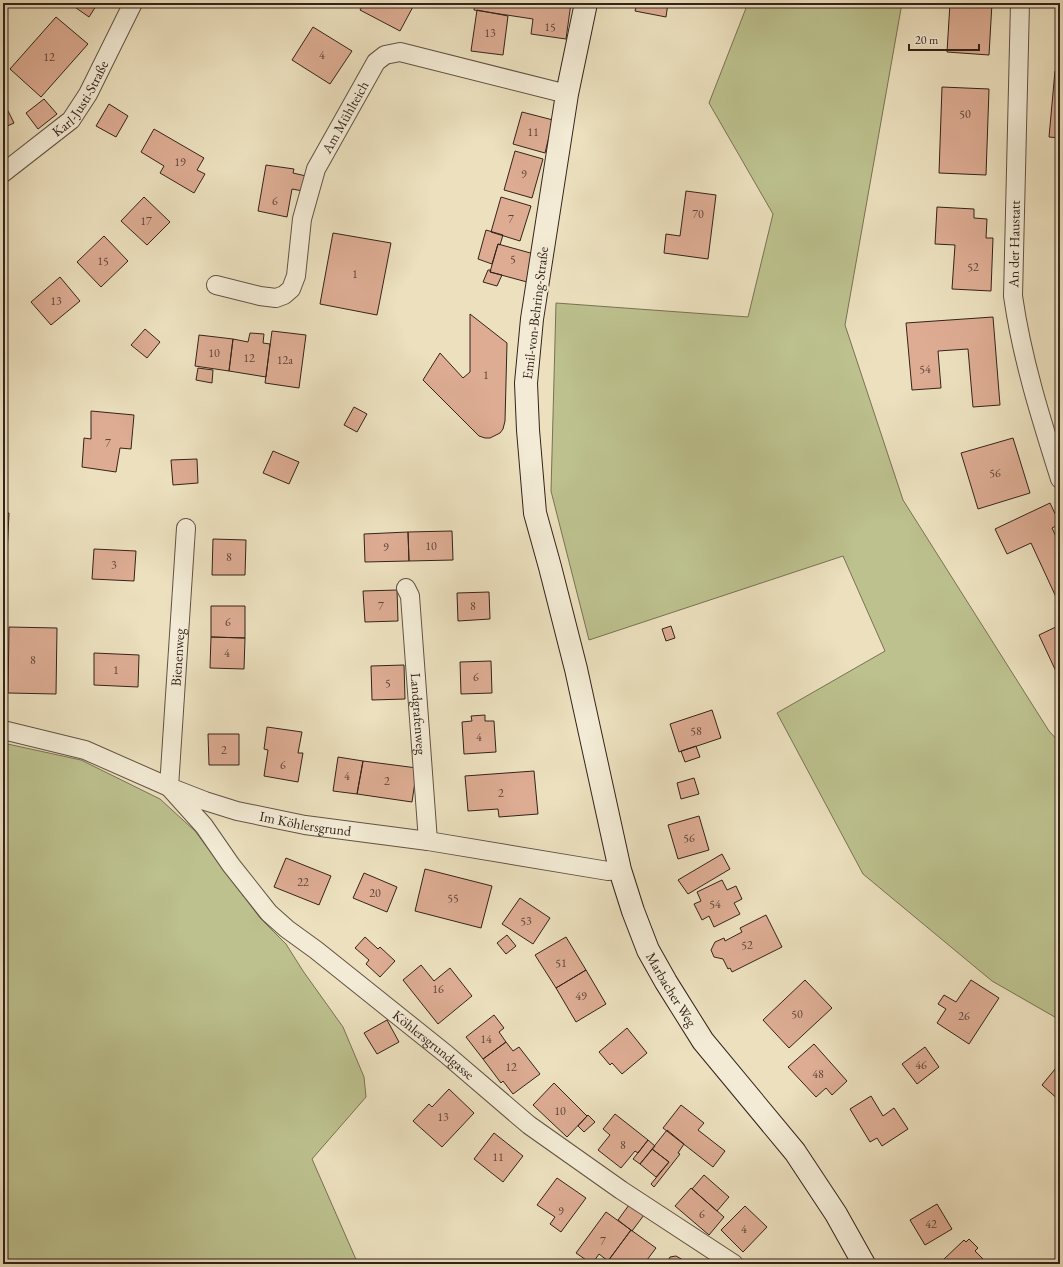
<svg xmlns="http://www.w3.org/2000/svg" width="1063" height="1267" viewBox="0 0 1063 1267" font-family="'EB Garamond',serif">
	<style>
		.green { fill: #bcc18e; stroke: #787254 }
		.building { fill: #ddac93; stroke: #34231b }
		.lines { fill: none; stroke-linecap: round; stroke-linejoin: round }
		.minor-casing { stroke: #625244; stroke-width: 20 }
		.secondary-casing { stroke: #34231b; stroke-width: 24 }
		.minor { stroke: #f3ebd5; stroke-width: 18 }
		.secondary { stroke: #f3ebd5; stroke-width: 22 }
		.labels { text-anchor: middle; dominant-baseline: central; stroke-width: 4; stroke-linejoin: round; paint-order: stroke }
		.number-label { font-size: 12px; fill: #5e4539 }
		.street-label { font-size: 14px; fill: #34231b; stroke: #f3ebd5 }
	</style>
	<rect width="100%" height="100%" fill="#ece0be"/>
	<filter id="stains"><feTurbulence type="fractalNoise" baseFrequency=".005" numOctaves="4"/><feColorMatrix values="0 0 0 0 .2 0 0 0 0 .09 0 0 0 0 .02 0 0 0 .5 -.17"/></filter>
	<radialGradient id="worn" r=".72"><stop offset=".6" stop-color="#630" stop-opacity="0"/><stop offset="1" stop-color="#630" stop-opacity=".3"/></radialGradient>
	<!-- green -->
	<path class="green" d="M748 3H902L845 325 903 500 1049 731 1060 743V1020L992 981 863 874 777 713 885 651 843 556 589 640 551 491 556 303 748 317 773 214 709 103Z
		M3 743 81 760 160 799 195 831 260 918 286 944 303 971 343 1027 364 1077 366 1097 312 1159 358 1264H3Z"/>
	<!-- building -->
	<path class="building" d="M69 3H98L89 17Z
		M364 3H415L400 31 360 10Z
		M475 3H571L566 39 531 34 533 19 474 10Z
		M637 3H668L666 17 635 11Z
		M950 3H992L989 55 947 52Z
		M477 10 508 16 503 55 471 51Z
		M56 17 88 44 41 97 10 69Z
		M313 27 352 51 330 84 292 60Z
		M1055 71H1060V138L1049 137Z
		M942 87 989 89 986 175 939 173Z
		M44 99 57 114 38 129 26 113Z
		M3 101 14 123 3 128Z
		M109 104 128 116 116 137 96 126Z
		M522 112 553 120 545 153 513 144Z
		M154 129 204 158 197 170 205 174 194 193 160 173 164 166 141 152Z
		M515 151 543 159 532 198 504 190Z
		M266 165 294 169 293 173 306 176 303 191 292 189 287 217 258 211Z
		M686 191 716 195 708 259 664 253 666 234 680 236Z
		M144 197 170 222 147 245 121 221Z
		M501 197 531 206 520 241 491 232Z
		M937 207 974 209V218L987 219 986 238H993L991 291 952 289 955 245 935 244Z
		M486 230 503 235 500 245 498 244 492 264 478 259Z
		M333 233 391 243 377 315 320 304Z
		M104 236 128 261 101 287 77 262Z
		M498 244 534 254 527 282 490 272Z
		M1058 248H1060V316H1056Z
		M488 270H491L490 272 502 275 497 286 483 282Z
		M60 277 80 301 51 325 31 302Z
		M470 314 507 343 505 421 503 429 500 433 490 438H485L479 436 423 380 440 353 463 378 470 372Z
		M993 317 1000 405 973 407 968 349 938 351 941 388 912 390 906 323Z
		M145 329 160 342 147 358 131 345Z
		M272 331 306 335 299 388 265 383Z
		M250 333 264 334 263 343 270 344 266 377 229 371 233 339 248 342Z
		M199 335 233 339 229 371 195 366Z
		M198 368 213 370 212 383 196 380Z
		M354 407 367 414 357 432 344 425Z
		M91 411 134 415 131 449 120 448 116 472 82 467 84 438 91 439Z
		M1013 438 1030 493 978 509 961 453Z
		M273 451 299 462 289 484 263 473Z
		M197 459 198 483 173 485 171 460Z
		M1050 503 1060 524 1052 528 1060 545V595L1056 597 1031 543 1007 554 995 529Z
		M3 513H9L7 555H3Z
		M452 531 453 560 409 561 408 532Z
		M408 532 409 561 365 562 364 534Z
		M213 539 246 540 245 575H212Z
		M94 549 136 551 134 581 92 579Z
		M397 590 398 621 365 622 363 591Z
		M489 592 490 619 458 621 457 593Z
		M211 606H245V638L211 637Z
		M1060 625V680L1039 635Z
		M671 626 675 638 666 641 662 629Z
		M9 627 57 628 56 694 8 693Z
		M211 637 245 638 244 669 210 668Z
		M94 653 139 655 138 687 94 685Z
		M491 661 492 693 461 694 460 662Z
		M404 665 405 699 372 700 371 666Z
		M712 710 721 738 679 752 670 724Z
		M485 715V721H494L496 752 464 754 462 722 472 721 471 716Z
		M267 727 302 732 298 753H303L298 782 264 776 268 750 264 749Z
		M208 734H239V765H209Z
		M696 746 700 757 685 762 681 751Z
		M338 757 363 761 357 794 333 791Z
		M363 761 417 768 412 802 357 794Z
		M534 771 538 814 499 817 498 809 468 811 465 776Z
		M694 778 699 794 681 799 677 783Z
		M699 816 709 850 678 859 668 825Z
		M722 854 730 869 688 894 678 880Z
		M286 858 331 876 319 905 274 887Z
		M425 869 492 886 481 928 415 911Z
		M364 873 397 887 387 912 353 898Z
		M722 880 727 890 736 886 742 899 734 903 740 914 714 927 709 916 702 920 694 904 701 901 697 892Z
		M520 898 550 918 533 944 502 924Z
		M766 915 782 947 732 972 730 968 728 969 723 959 714 957 711 950 715 942 724 938 725 941 742 932 740 928Z
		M507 935 516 946 506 954 497 943Z
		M365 937 378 949 380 947 395 961 380 977 366 964 369 960 355 948Z
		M566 937 586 970 556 988 535 955Z
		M421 965 434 981 450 968 472 996 438 1024 403 980Z
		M586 970 606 1004 576 1022 556 988Z
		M805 980 832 1008 789 1048 763 1020Z
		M971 980 999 998 969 1044 937 1023 946 1009 938 1004 944 995 956 1002Z
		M494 1015 504 1028 499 1032 506 1042 483 1059 466 1037Z
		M387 1020 399 1042 377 1054 364 1033Z
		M627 1028 647 1053 622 1074 612 1063 610 1065 599 1052Z
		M506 1042 513 1051 519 1047 540 1074 513 1094 503 1081 501 1083 483 1059Z
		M814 1044 847 1081 832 1095 826 1088 816 1097 788 1067Z
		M925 1047 939 1067 917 1084 902 1064Z
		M1060 1063V1101L1042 1085Z
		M554 1083 587 1116 567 1137 533 1105Z
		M449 1089 474 1113 442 1147 413 1121 429 1104 432 1107Z
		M871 1096 883 1116 894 1108 908 1129 882 1146 877 1138 870 1142 850 1109Z
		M681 1105 704 1123 698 1130 725 1151 713 1167 663 1128Z
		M615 1114 648 1140 638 1153 635 1151 621 1168 598 1150 610 1135 603 1129Z
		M588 1115 595 1122 584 1132 578 1126Z
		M667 1130 684 1144 678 1153 680 1154 654 1187 651 1184 669 1162 652 1149Z
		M494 1133 523 1156 503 1182 474 1159Z
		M648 1140 655 1146 640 1164 633 1159Z
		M652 1149 669 1162 656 1177 640 1164Z
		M704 1175 729 1197 717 1211 692 1189Z
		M557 1178 586 1198 561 1232 550 1224 555 1217 537 1205Z
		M691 1188 724 1217 709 1235 675 1206Z
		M937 1204 952 1229 925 1245 910 1220Z
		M629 1205 644 1215 632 1231 618 1220Z
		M745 1206 767 1227 743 1252 721 1230Z
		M606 1212 631 1230 608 1261 599 1254 592 1264 576 1253Z
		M631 1230 656 1248 644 1264H612L608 1261Z
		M969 1239 978 1248 975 1251 985 1261 982 1264H945L942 1261 964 1240 966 1242Z
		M676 1256 683 1260 684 1264H666L670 1257Z"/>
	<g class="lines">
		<!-- minor casing -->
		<g class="minor-casing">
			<g id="minor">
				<path d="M1020 3 1013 296C1022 359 1041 419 1060 479"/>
				<path id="s1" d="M3 173 71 120 88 94 133 3"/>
				<path id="s2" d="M216 285 260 296 276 298 284 295 291 289 296 276 302 219 316 169 376 62 385 55 400 52 567 94"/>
				<path id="s3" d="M406 588 410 596 428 841"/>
				<path id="s4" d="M3 730 85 750 169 787 205 801 237 811 305 825 428 841 608 871 620 870"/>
				<path id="s5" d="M169 787 204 826 231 865 269 913 287 929 316 950 446 1054 529 1125 621 1190 734 1264"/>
				<path id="s6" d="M169 787 186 528"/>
			</g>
		</g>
		<!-- secondary casing -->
		<g class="secondary-casing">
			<g id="secondary">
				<path id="s7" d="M586 3 567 94 532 319 526 383 528 430 535 513 550 567 576 669 620 870 633 911 648 950 666 982 703 1041 795 1152 836 1214 864 1264"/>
			</g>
		</g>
		<!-- minor -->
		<use href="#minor" class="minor"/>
		<!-- secondary -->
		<use href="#secondary" class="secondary"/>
	</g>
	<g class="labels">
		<!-- number labels -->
		<g class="number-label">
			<text x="550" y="27">15</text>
			<text x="490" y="33">13</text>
			<text x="322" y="55">4</text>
			<text x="49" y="57">12</text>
			<text x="965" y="114">50</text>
			<text x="533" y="132">11</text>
			<text x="180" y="162">19</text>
			<text x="524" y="174">9</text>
			<text x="275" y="201">6</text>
			<text x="698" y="214">70</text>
			<text x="511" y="219">7</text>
			<text x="146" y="221">17</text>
			<text x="513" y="259">5</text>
			<text x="103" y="261">15</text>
			<text x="973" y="267">52</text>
			<text x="355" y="274">1</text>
			<text x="56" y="301">13</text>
			<text x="214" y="353">10</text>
			<text x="249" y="358">12</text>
			<text x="285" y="360">12a</text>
			<text x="925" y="369">54</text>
			<text x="486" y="375">1</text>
			<text x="108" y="443">7</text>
			<text x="995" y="473">56</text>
			<text x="431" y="546">10</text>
			<text x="386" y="547">9</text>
			<text x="229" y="557">8</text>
			<text x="114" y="565">3</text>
			<text x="381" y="606">7</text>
			<text x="473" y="606">8</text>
			<text x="228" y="622">6</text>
			<text x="227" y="653">4</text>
			<text x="33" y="660">8</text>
			<text x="116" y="670">1</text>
			<text x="476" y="677">6</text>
			<text x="388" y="683">5</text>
			<text x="696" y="731">58</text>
			<text x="479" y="737">4</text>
			<text x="224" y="750">2</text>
			<text x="283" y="765">6</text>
			<text x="347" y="776">4</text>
			<text x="387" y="781">2</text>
			<text x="501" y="793">2</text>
			<text x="689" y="838">56</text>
			<text x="303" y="882">22</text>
			<text x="375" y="893">20</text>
			<text x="453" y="898">55</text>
			<text x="715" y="904">54</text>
			<text x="526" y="921">53</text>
			<text x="747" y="945">52</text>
			<text x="561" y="963">51</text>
			<text x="438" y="989">16</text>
			<text x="581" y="996">49</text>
			<text x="797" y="1014">50</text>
			<text x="964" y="1016">26</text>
			<text x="486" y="1039">14</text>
			<text x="921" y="1065">46</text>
			<text x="511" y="1067">12</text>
			<text x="818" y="1074">48</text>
			<text x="560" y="1111">10</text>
			<text x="443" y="1117">13</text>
			<text x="623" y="1145">8</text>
			<text x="498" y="1157">11</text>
			<text x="561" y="1211">9</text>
			<text x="702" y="1214">6</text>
			<text x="931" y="1224">42</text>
			<text x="744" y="1229">4</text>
			<text x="603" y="1241">7</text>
		</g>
		<!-- street labels -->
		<g class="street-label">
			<text stroke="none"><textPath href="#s1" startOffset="109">Karl-Justi-Straße</textPath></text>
			<text stroke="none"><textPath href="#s2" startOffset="262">Am Mühlteich</textPath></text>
			<text transform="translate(1014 244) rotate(-89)">An der Haustatt</text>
			<text transform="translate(535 313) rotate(-83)">Emil-von-Behring-Straße</text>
			<text stroke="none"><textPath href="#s6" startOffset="130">Bienenweg</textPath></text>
			<text stroke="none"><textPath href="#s3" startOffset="127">Landgrafenweg</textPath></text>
			<text stroke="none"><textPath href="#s4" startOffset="318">Im Köhlersgrund</textPath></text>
			<text stroke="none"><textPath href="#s7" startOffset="1013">Marbacher Weg</textPath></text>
			<text stroke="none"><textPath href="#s5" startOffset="372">Köhlersgrundgasse</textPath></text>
		</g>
	</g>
	<!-- margin -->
	<rect width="1063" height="1267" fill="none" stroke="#ece0be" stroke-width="16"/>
	<rect x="4" y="4" width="1055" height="1259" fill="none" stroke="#34231b" stroke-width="2"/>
	<rect x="8" y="8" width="1047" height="1251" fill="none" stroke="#34231b"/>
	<!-- scale -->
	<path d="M909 44v6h70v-6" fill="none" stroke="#34231b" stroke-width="2"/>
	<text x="915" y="44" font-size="12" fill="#34231b" stroke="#f3ebd5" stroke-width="3" paint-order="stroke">20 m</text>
	<rect width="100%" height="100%" filter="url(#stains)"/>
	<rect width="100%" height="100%" fill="url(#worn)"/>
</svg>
